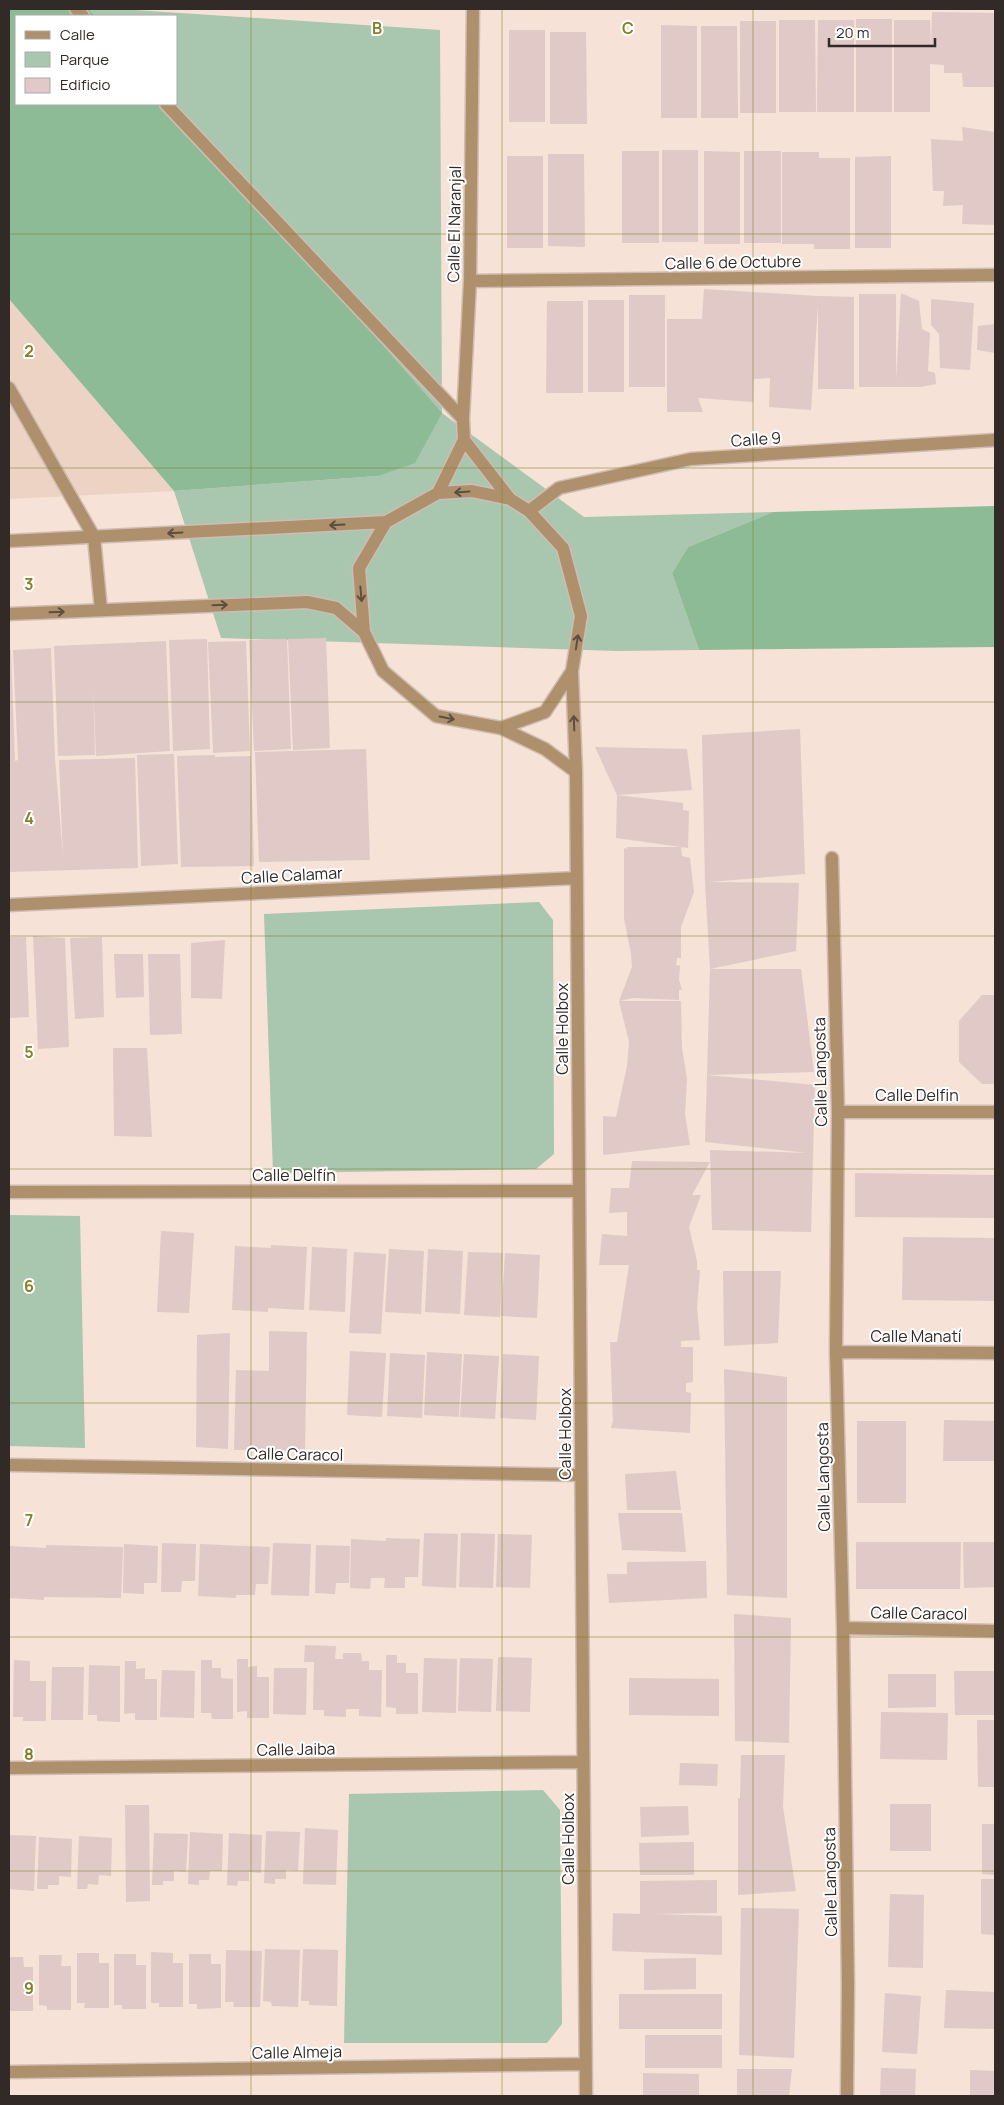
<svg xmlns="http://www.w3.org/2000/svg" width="1004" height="2105" viewBox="0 0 1004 2105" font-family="Manrope,sans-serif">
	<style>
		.built { fill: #ecd3c4 }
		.green { fill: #a9c6ae }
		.forest { fill: #8dbb96 }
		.building { fill: #e0c9c7 }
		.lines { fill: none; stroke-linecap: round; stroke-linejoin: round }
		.lane-casing { stroke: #cfbdb4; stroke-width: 15 }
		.street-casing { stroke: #cfbdb4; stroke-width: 15 }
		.lane { stroke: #ae906d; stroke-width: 12 }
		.street { stroke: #ae906d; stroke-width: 12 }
		.oneway { stroke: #5d4e3f }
		.grid { fill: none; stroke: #858129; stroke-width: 1; stroke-opacity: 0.55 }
		.labels { text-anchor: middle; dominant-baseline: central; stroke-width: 4; stroke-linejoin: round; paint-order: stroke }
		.street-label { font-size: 16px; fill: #312a26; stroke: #fff }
		.grid-label { font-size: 16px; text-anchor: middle; font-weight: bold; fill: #858129; stroke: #fff; stroke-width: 4; stroke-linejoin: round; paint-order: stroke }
	</style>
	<rect width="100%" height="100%" fill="#f6e2d7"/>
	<!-- built -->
	<path class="built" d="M9 299 174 491 9 499Z"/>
	<!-- green -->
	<path class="green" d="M89 9H120L440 30 442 413 584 517 773 512 688 547 672 573 699 650 617 651 221 638 174 491 378 476 172 104H176V16H95Z
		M539 902 553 920 554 1154 536 1169 273 1173 264 914Z
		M9 1215 80 1216 85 1448 9 1446Z
		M543 1790 560 1810 562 2024 547 2043H344L349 1794Z"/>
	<!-- forest -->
	<path class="forest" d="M9 9H89L95 16H16V104H172L442 413 415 463 378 476 174 491 9 299Z
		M995 506V647L699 650 672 573 688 547 773 512Z"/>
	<!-- building -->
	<path class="building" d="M932 12 995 13V87H963L962 73H944V65L930 64V112H894V20H930L931 49Z
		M856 19H892V112H856Z
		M779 20H815L816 112H779Z
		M818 20H854V112H817Z
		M740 21H776V113H740Z
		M661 25 697 26V118H661Z
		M701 26H737L738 118H701Z
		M509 30H545V122H509Z
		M550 32H586L587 124H550Z
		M962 127 995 132V225L962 224 963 205 943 206 944 191H933L931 139 963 141Z
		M662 150H698V242H662Z
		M622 151H659V243H622Z
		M704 151 740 152V244H704Z
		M744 151H781V243H744Z
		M782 152H819V158H850V249H814V244H782Z
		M548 154H584L585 247 548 246Z
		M507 156H543V248H507Z
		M891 156V248H855V157Z
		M704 289 818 296 854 297V389H818V304L811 410 769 407 770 378 754 379 753 402 698 398 703 412H667V319H702Z
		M901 293 919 301 922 329 930 333 928 371 935 373 936 384 920 387H859V294H896V380Z
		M629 295H665V387H629Z
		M931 299 974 303 970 370 940 368 939 334 931 325Z
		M588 300H624V392H588Z
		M547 301H583V393H546Z
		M995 324V353L977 350 978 326Z
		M326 638 330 748 293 750 288 639Z
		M207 639 210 749 173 751 169 640Z
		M287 639 291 749 254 751 249 640Z
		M166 641 170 751 96 756 93 684 95 755 58 756 54 646Z
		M246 641 250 751 213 753 208 642Z
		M51 648 55 759 63 857 59 760 135 758 138 868 9 872V650H11L15 761 18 760 13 650Z
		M800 729 805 874 709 882 799 883 796 951 710 969 705 883 702 735Z
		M595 747 687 749 692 790 617 795 683 803V810L689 811 688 848 616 838 617 795Z
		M366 749 370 860 259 862 255 752Z
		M174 754 178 864 141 866 137 755Z
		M215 755V757L251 756 254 866 181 867 177 756Z
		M627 847H681L682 856 690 858 694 892 681 927V958H677L676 965 680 966 679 980 682 990H679V1000L633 998 619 1001 632 967 631 954 624 918V848L627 849Z
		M33 936 65 938 69 1047 38 1049Z
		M9 937H26L29 1017 9 1018Z
		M102 937 104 1017 75 1019 70 938Z
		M225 940 222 999 191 998V943Z
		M114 954H143L144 997 116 998Z
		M148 954H180L182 1034 150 1035Z
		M710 969H801L814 1072 707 1075Z
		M982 995H995V1084H982L959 1062V1021Z
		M619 1001H681L682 1048 687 1079 685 1114 690 1145 603 1155V1116L616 1117 627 1066 629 1042Z
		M113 1048H147L152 1137 114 1136Z
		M707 1075 815 1085 811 1232 712 1230 710 1150 808 1153 705 1142Z
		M632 1161 710 1162 692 1195H701L689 1227 697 1261V1270H700L697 1307 700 1340 681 1341V1347H693V1382L686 1383V1392L691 1393 690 1433 611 1428 613 1421 610 1342H617L629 1265H599L602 1234 627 1236V1212L609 1213 611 1188H629Z
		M855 1173 995 1175V1218L855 1217Z
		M161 1231 194 1233 189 1313 157 1312Z
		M903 1237 995 1238V1301L902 1300Z
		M271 1245 307 1247 304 1310 268 1308V1312L232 1310 235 1246 271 1248Z
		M312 1247 347 1249 345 1312 309 1310Z
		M389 1249 424 1251 421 1314 385 1312Z
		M428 1249 463 1251 460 1314 425 1312Z
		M354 1252 386 1254 381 1334 349 1333Z
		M468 1252 503 1253 500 1317 464 1315Z
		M505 1253 540 1255 537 1318 501 1316Z
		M723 1271H781L778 1343 724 1346Z
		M269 1331 307 1332 305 1451 234 1450 236 1370 269 1371Z
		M230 1333 228 1449 196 1447 197 1335Z
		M350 1351 386 1353 382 1417 347 1415Z
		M427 1352 462 1354 459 1417 424 1415Z
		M390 1353 425 1355 422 1418 387 1416Z
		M464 1354 499 1356 495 1419 460 1417Z
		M503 1354 539 1356 536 1420 500 1418Z
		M724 1369 787 1377V1598L727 1595Z
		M944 1420 995 1421V1461H943Z
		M857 1421H906V1503H857Z
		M676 1471 681 1510H627L625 1474Z
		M618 1513H682L686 1552 622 1550Z
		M424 1533 458 1534 456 1588 422 1586Z
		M461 1533 495 1534 493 1588 459 1587Z
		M498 1534 532 1535 530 1588 496 1587Z
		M386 1538 420 1539 418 1577H405V1588H384L385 1578H371L370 1589 350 1588 351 1539 386 1541Z
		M856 1542H961L960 1589H856Z
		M963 1542H995V1587L964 1588Z
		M162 1543 196 1544 195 1581H182L181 1592H161Z
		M273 1543 311 1544 309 1596 271 1595Z
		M124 1544 158 1546 157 1583H144V1594L123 1593Z
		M200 1544 270 1547 268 1584H256L255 1595H236V1598L198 1596Z
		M46 1545 123 1547 121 1598 44 1597V1600L9 1598V1546L46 1548Z
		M316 1545 350 1546 349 1583H336L335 1594 315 1593Z
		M706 1561 707 1598 609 1603 607 1574H627V1562Z
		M734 1614 791 1618 789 1743 735 1741Z
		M305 1645 336 1646 335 1659H343V1653H361L362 1661H369V1670H382L381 1717 359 1716V1709H346V1717L324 1716V1710H313L314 1662H304Z
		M386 1655H397V1663H406V1673H418V1714H396V1708L386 1707Z
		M498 1657 532 1658 530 1712 496 1711Z
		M424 1658 457 1659 456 1713 422 1712Z
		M460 1658 493 1659 491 1712 458 1711Z
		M237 1659H248V1667L257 1666V1677H269V1718H247V1711L237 1712Z
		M14 1660 30 1661V1681H46V1721H23V1717H13Z
		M201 1660H212V1668H221V1678L233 1679V1719H212L211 1713H201Z
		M125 1661H136V1669L145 1668V1679H157V1720H135V1713L124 1714Z
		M89 1665 120 1666V1722L97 1721V1715H88Z
		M52 1667H84L83 1720H51Z
		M274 1668H307L306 1715 273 1714Z
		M162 1670 195 1671 194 1718 160 1717Z
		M954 1671H995V1715H955Z
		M888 1674H936V1707L888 1708Z
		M629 1678 719 1679V1716L629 1715Z
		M881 1712 948 1713 947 1760 880 1759Z
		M977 1720H995V1787H978Z
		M741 1755H785L783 1807 796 1891 738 1895V1798L740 1799Z
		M680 1763 718 1764 717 1786 679 1785Z
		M890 1804H931V1851H890Z
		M125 1805H149L150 1901 126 1902Z
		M688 1806 689 1835 641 1837 640 1807Z
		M982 1824H995V1875L982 1874Z
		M305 1828 338 1830 336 1885 303 1884Z
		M266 1831 300 1832 298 1871 286 1870V1879H275V1884L264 1883Z
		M190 1832 223 1834 222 1871H210L209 1880H199V1885L188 1884Z
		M154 1833 188 1834 186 1872 174 1871V1881H163V1885H152Z
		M229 1833 262 1835 261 1873 249 1872V1881H238L237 1886 227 1885Z
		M9 1835 36 1836 34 1891 9 1889Z
		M79 1836 112 1838 111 1876 99 1875 98 1885 88 1884 87 1889H77Z
		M39 1837 72 1839 71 1877 59 1876V1885H48V1889H37Z
		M694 1842V1875H640L639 1843Z
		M981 1879H995V1935L981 1934Z
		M717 1880V1913L654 1914 722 1916V1955L612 1951 613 1913 640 1914V1881Z
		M890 1894 924 1895 923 1968 888 1967Z
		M741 1908 799 1909 794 2058 739 2055Z
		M265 1949 300 1950 298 2007 272 2006 271 2002 263 2001Z
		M303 1949 338 1950 337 2006 309 2005V2001H301Z
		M226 1950 262 1951 260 2007H233L234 2002H225Z
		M151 1952 173 1953V1963H183V2007H159V2003H151Z
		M77 1953H99V1963H109V2008H84L85 2003H77Z
		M114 1954H136V1965H146V2009H122V2005H114Z
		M189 1954H211V1964H221V2008L197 2009V2004H189Z
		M39 1955H62L61 1966H71V2010H47V2006L39 2005Z
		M9 1957H23L24 1967H33V2011H9Z
		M696 1958V1989L644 1990V1959Z
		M946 1990 995 1992V2029L944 2028Z
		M885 1993 921 1996 917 2054 882 2052Z
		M619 1994H722V2029H619Z
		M645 2035H722V2068H645Z
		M881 2068 916 2069 915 2096H880Z
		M737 2069H792L789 2096H737Z
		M970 2070 995 2071V2096H970Z
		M643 2073 699 2074V2096H643Z"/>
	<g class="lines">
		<!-- lane casing -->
		<g class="lane-casing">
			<path id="lane" d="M9 388 94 537 101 610"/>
		</g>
		<!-- street casing -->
		<g class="street-casing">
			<path id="street" d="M76 9 83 16
				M166 104 463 419
				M470 281 995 275
				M464 440 510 499 529 511 563 548 581 616 572 671 545 712 501 728 436 716 383 671 364 632 359 568 386 522 438 493 472 491 510 499
				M438 493 464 440 463 419 470 281 473 9
				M529 511 559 488 691 459 995 440
				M9 541 386 522
				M9 614 307 602 336 608 364 632
				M572 671 576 772 586 2096
				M501 728 545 749 576 772
				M832 858 838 1112 836 1352 843 1628 848 1985 847 2096
				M9 905 577 878
				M838 1112H995
				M9 1192 579 1191
				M836 1352 995 1353
				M9 1465 581 1475
				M843 1628 995 1631
				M9 1768 583 1762
				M9 2072 586 2064"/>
		</g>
		<!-- lane -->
		<use href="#lane" class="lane"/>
		<!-- street -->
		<use href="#street" class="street"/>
	</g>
	<!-- one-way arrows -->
	<defs><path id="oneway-shaft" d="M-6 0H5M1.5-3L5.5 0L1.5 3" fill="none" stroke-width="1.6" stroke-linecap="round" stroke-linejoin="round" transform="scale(1.25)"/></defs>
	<g class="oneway">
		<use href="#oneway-shaft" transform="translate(462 492) rotate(176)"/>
		<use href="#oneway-shaft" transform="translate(337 525) rotate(177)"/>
		<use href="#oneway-shaft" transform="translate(175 533) rotate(177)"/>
		<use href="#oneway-shaft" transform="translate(361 594) rotate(85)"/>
		<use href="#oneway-shaft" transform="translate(220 605) rotate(-2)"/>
		<use href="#oneway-shaft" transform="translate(57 612) rotate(-2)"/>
		<use href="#oneway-shaft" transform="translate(577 642) rotate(-81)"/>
		<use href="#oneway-shaft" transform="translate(447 718) rotate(11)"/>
		<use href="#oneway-shaft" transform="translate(574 723) rotate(-92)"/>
	</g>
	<!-- grid -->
	<path class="grid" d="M251 9V2096M502 9V2096M753 9V2096M9 234H995M9 468H995M9 702H995M9 936H995M9 1169H995M9 1403H995M9 1637H995M9 1871H995"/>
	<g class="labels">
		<!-- street labels -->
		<g class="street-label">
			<text transform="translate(454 224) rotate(-89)">Calle El Naranjal</text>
			<text transform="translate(733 262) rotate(-1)">Calle 6 de Octubre</text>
			<text transform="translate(756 439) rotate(-4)">Calle 9</text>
			<text transform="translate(292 875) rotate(-3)">Calle Calamar</text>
			<text transform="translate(562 1029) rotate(-90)">Calle Holbox</text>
			<text transform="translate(820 1072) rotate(-91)">Calle Langosta</text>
			<text x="917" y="1095">Calle Delfin</text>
			<text x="294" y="1175">Calle Delfín</text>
			<text x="916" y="1336">Calle Manatí</text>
			<text transform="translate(565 1434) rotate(-90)">Calle Holbox</text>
			<text transform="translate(295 1454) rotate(1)">Calle Caracol</text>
			<text transform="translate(823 1477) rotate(-91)">Calle Langosta</text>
			<text transform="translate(919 1613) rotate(1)">Calle Caracol</text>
			<text transform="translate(296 1749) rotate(-1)">Calle Jaiba</text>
			<text transform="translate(568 1839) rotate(-90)">Calle Holbox</text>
			<text transform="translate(830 1882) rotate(-91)">Calle Langosta</text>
			<text transform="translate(297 2052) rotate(-1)">Calle Almeja</text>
		</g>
	</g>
	<g class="grid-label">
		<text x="377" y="34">B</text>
		<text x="628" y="34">C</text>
		<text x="29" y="357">2</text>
		<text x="29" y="590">3</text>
		<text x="29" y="824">4</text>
		<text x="29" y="1058">5</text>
		<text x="29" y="1292">6</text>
		<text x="29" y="1526">7</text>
		<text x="29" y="1760">8</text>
		<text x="29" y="1994">9</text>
	</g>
	<!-- border -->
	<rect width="1004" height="2105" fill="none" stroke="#312a26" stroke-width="20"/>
	<!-- legend -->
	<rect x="15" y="15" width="162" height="90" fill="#ffffff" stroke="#adaaa8"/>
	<rect x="25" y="31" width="25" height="8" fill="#ae906d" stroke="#adaaa8"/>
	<text x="60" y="40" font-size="15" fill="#312a26">Calle</text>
	<rect x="25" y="52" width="25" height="15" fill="#a9c6ae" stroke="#adaaa8"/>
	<text x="60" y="65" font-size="15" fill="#312a26">Parque</text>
	<rect x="25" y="78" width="25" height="15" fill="#e0c9c7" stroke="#adaaa8"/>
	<text x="60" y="90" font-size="15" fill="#312a26">Edificio</text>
	<!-- scale -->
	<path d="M829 38v8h106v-8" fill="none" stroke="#312a26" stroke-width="2.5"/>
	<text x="836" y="38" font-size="15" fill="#312a26" stroke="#ffffff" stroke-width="4" paint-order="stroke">20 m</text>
</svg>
